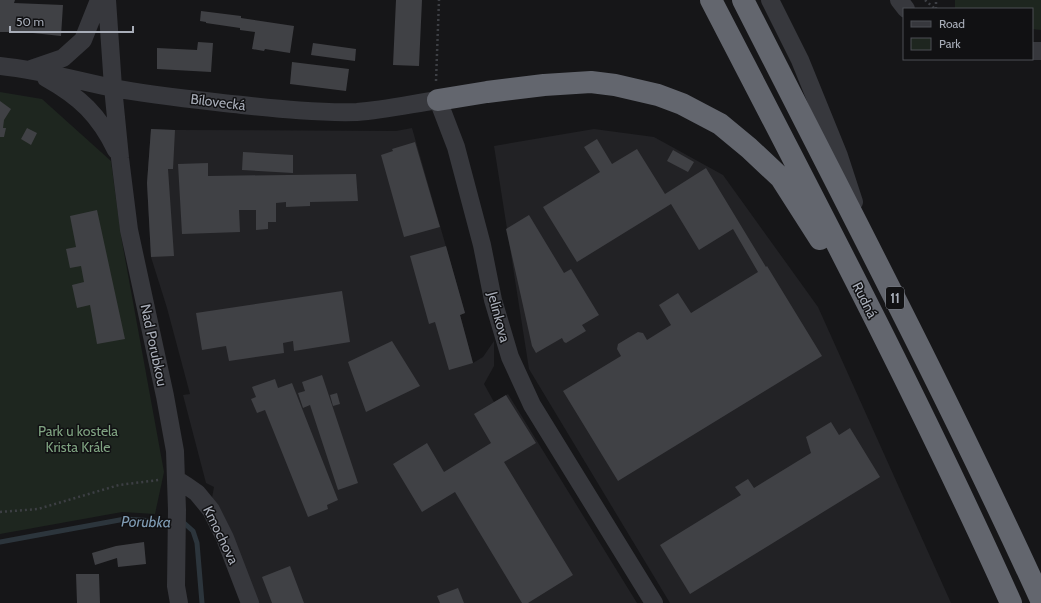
<svg xmlns="http://www.w3.org/2000/svg" width="1041" height="603" viewBox="0 0 1041 603" font-family="Cabin,sans-serif">
	<style>
		.built { fill: #222225 }
		.green { fill: #1e261f }
		.lines { fill: none; stroke-linecap: round; stroke-linejoin: round }
		.stream { stroke: #2c353c; stroke-width: 5 }
		.building { fill: #404145 }
		.path { stroke: #3d3f44; stroke-width: 2.5; stroke-dasharray: 2 3; stroke-linecap: butt }
		.minor { stroke: #37383d; stroke-width: 18 }
		.highway { stroke: #63666e; stroke-width: 22 }
		.labels { text-anchor: middle; dominant-baseline: central; stroke-width: 3; stroke-linejoin: round; paint-order: stroke }
		.shield { fill: #111113; stroke: #7b7e86; stroke-width: 1 }
		.shield-label { font-size: 13px; font-weight: bold; fill: #a8adb8 }
		.street-label { font-size: 14px; fill: #a8adb8; stroke: #111113 }
		.park-label { font-size: 14px; fill: #7fa381; stroke: #111113 }
		.water-label { font-size: 15px; font-style: italic; fill: #7f9bb3; stroke: #111113 }
	</style>
	<rect width="100%" height="100%" fill="#161618"/>
	<!-- built -->
	<path class="built" d="M412 128 465 313 460 315 473 363 483 357 494 341V366L484 384 494 402 508 394 637 603H257L212 498 214 487 206 483 183 395 190 394 167 308 151 257 147 183 151 129 175 130 396 131Z
		M594 129 654 137 723 175 818 307 951 603H670L529 369 494 146Z"/>
	<!-- green -->
	<path class="green" d="M955 0H1041V30L1032 29V9H955Z
		M0 92 42 99 111 161 121 236 164 472 155 514 122 512 0 534Z"/>
	<g class="lines">
		<!-- stream -->
		<path class="stream" d="M0 542 125 519 184 523 193 531 197 543 202 603"/>
	</g>
	<!-- building -->
	<path class="building" d="M0 0H15L14 3 63 5 61 36 14 31V32H0Z
		M396 0H422L419 66 393 65Z
		M201 11 241 16V18L294 26 290 53 265 49 264 51 252 49 255 32 240 30V28L206 23V22L200 21Z
		M198 42 213 43 211 72 157 69V48L197 50Z
		M313 43 356 49 355 61 311 55Z
		M292 62 349 69 346 91 290 84Z
		M0 101 11 109 4 120 3 128H6L4 137H0Z
		M27 128 37 133 31 145 21 139Z
		M151 129 175 130 173 169H168L174 256 151 257 147 183Z
		M597 139 612 164 637 149 665 194 706 168 766 267 767 266 822 356 618 481 563 391 621 356 617 349 618 344 638 332 643 333 647 340 671 325 659 305 678 293 691 313 758 272 733 229 699 250 671 204 577 262 543 207 600 172 584 147Z
		M415 142 440 227 404 237 381 155 393 151 392 149Z
		M673 150 694 162 688 172 667 161Z
		M243 152 293 155V173L242 170Z
		M208 163V176L356 174 358 201 310 202V206L286 207V202L276 203V222H268V229L256 230V210H239L240 232 182 234 178 164Z
		M97 210 125 339 97 344 90 305 77 308 72 285 84 282 81 266 70 268 66 249 76 247 70 216Z
		M529 215 564 273 571 269 599 315 582 325 586 331 566 343 564 342 562 338 536 353 532 346 506 229Z
		M446 246 465 313 460 315 473 363 449 370 435 322 429 324 410 256Z
		M342 291 350 342 294 351 293 341 283 343 284 353 229 361 226 346 202 350 196 313Z
		M392 341 420 386 366 412 348 362Z
		M322 375 358 483 338 490 310 405 303 408 298 393 305 391 302 382Z
		M275 379 278 388 292 383 338 500 327 505 328 509 308 517 265 410 257 413 251 399 256 397 252 387Z
		M337 393 340 404 333 406 330 395Z
		M506 395 536 443 504 462 573 575 528 603H522L455 492 422 512 393 464 427 443 444 472 491 443 474 414Z
		M831 422 839 435 850 428 880 477 690 594 660 545 741 495 735 487 748 479 754 488 811 453 806 437Z
		M144 542 146 564 118 567 117 558 95 565 92 553 116 546Z
		M290 566 304 603H272L262 577Z
		M76 574H99L100 603H77Z
		M458 588 464 603H440L437 596Z"/>
	<g class="lines">
		<!-- path -->
		<path class="path" d="M925 0 935 9
			M936 9V0
			M436 81 439 0
			M0 512 38 509 119 485 159 480"/>
		<!-- minor -->
		<path class="minor" d="M107 0 113 87 120 158 129 230 165 396 175 451 177 510 176 586 179 603
			M770 0 800 60 839 156 854 202
			M899 0 906 9
			M1032 51H1041
			M0 66C39 70 75 80 113 88 156 96 199 100 242 105 280 109 319 113 357 112 385 110 411 104 438 100L456 147 482 245 493 300 510 357 532 405 654 603
			M31 69 63 58 83 40 99 0
			M46 78C80 97 99 115 116 150
			M176 479 187 486 197 493 211 510 225 538 250 603"/>
		<!-- highway -->
		<path class="highway" d="M711 0C814 199 919 398 1011 603
			M743 0C844 199 948 397 1041 600
			M438 100 487 92 544 85 591 82 615 85 658 95 682 104 720 124 749 148 781 178 820 239"/>
	</g>
	<g class="labels">
		<!-- shield labels -->
		<rect class="shield" x="886" y="287" width="18" height="22" rx="3"/>
		<g class="shield-label">
			<text x="895" y="298">11</text>
		</g>
		<!-- street labels -->
		<g class="street-label">
			<text transform="translate(218 102) rotate(7)">Bílovecká</text>
			<text transform="translate(865 300) rotate(63)">Rudná</text>
			<text transform="translate(499 317) rotate(75)">Jelínkova</text>
			<text transform="translate(154 345) rotate(78)">Nad Porubkou</text>
			<text transform="translate(221 535) rotate(64)">Kmochova</text>
		</g>
		<!-- park labels -->
		<g class="park-label">
			<text x="78" y="431">Park u kostela<tspan x="78" dy="16">Krista Krále</tspan></text>
		</g>
		<!-- water labels -->
		<g class="water-label">
			<text transform="translate(146 522) rotate(1)">Porubka</text>
		</g>
	</g>
	<!-- legend -->
	<rect x="903" y="8" width="130" height="52" fill="#111113" stroke="#4d4f55"/>
	<rect x="911" y="21" width="20" height="6" fill="#37383d" stroke="#4d4f55"/>
	<text x="939" y="28" font-size="12" fill="#a8adb8">Road</text>
	<rect x="911" y="38" width="20" height="12" fill="#1e261f" stroke="#4d4f55"/>
	<text x="939" y="48" font-size="12" fill="#a8adb8">Park</text>
	<!-- scale -->
	<path d="M10 26v6h123v-6" fill="none" stroke="#a8adb8" stroke-width="2"/>
	<text x="16" y="26" font-size="12" fill="#a8adb8" stroke="#111113" stroke-width="3" paint-order="stroke">50 m</text>
</svg>
